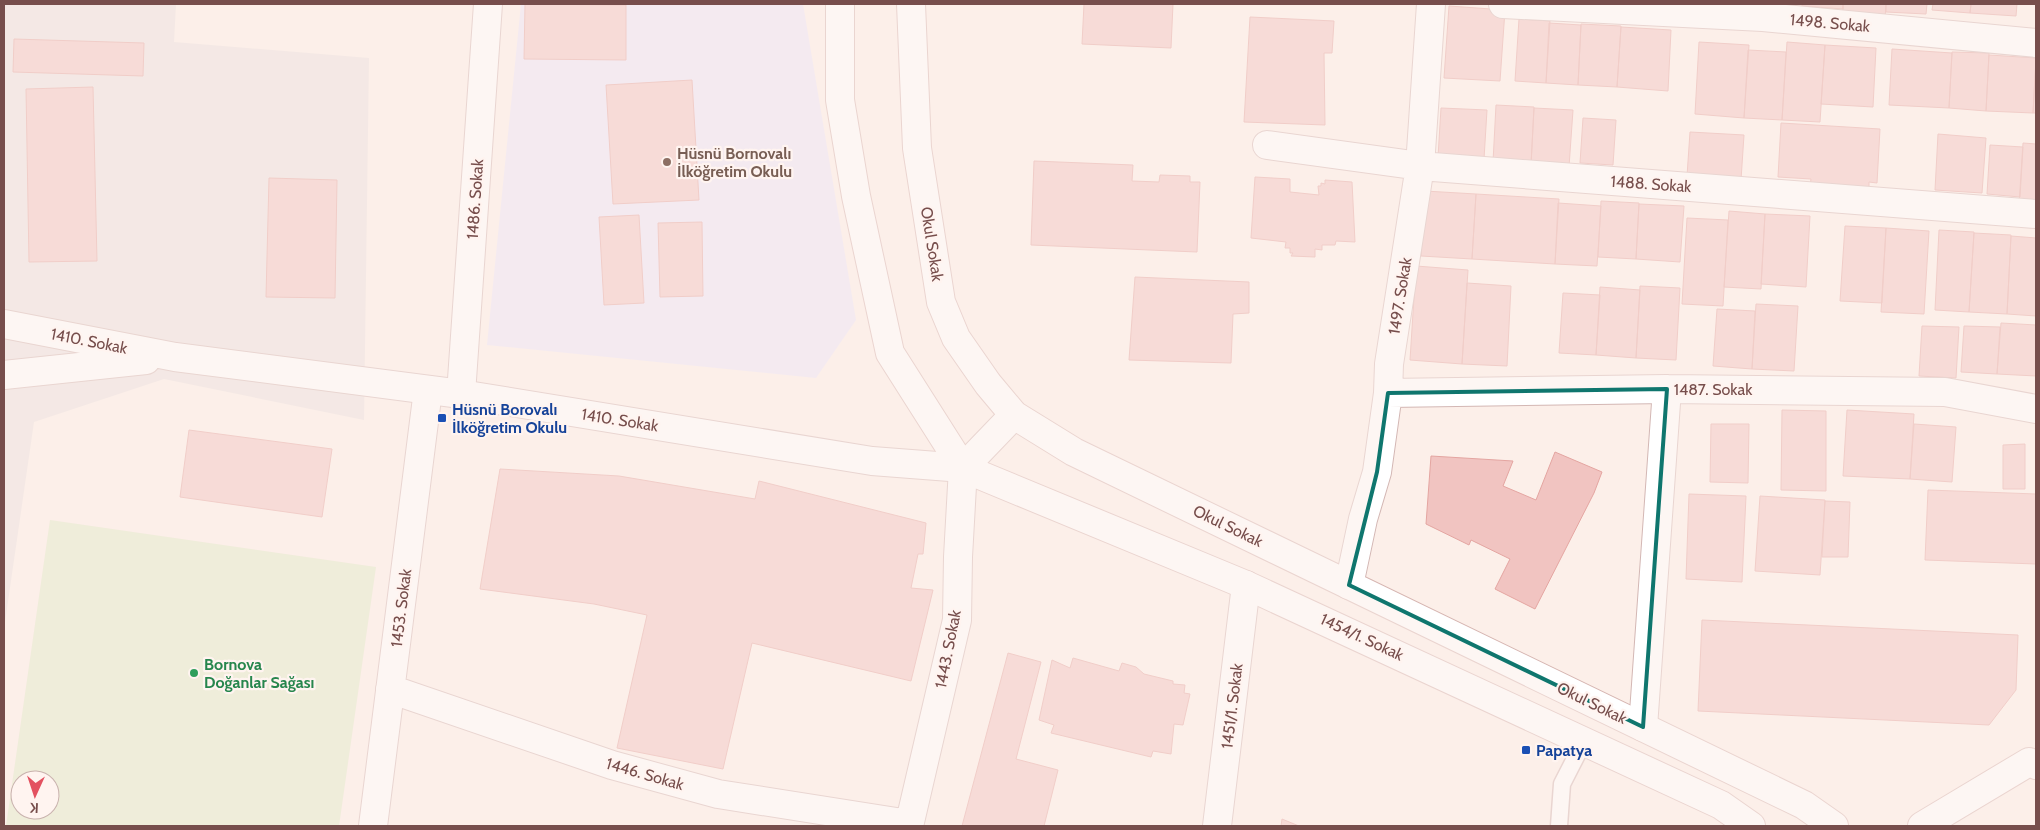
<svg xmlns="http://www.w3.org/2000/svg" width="2040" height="830" viewBox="0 0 2040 830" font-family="Cabin,sans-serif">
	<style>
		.industrial { fill: #ebe1df }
		.education { fill: #ebe5f9 }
		.green { fill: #e1eac7; fill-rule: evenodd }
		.building { fill: #f1c4c1; stroke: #e4a5a1 }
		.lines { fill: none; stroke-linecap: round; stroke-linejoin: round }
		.service-casing { stroke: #d3b7b4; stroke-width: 19 }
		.minor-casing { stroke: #d3b7b4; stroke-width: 30 }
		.tertiary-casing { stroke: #d3b7b4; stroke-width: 30 }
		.secondary-casing { stroke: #d6b5b1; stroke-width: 30 }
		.service { stroke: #fff; stroke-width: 16 }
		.minor { stroke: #fff; stroke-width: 28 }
		.tertiary { stroke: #fff; stroke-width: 28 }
		.secondary { stroke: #fff; stroke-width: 28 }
		.marked { fill: none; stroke: #0f766e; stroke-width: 4; stroke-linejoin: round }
		.education-dot { fill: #8d6e63; stroke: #fff4f0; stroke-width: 2 }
		.transit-dot { fill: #1a4fb4; stroke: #fff4f0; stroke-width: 2 }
		.leisure-dot { fill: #2e9e5b; stroke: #fff4f0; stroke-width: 2 }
		.labels { text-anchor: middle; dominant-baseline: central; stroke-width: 4.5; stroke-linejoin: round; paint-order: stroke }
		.street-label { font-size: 16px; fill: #774e4c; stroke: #fff4f0 }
		.education-label { font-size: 16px; font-weight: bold; fill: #785e54; stroke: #fff4f0; text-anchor: start }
		.transit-label { font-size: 16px; font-weight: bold; fill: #164399; stroke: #fff4f0; text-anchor: start }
		.leisure-label { font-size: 16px; font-weight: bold; fill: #27864d; stroke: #fff4f0; text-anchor: start }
	</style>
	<rect width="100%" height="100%" fill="#fcefe9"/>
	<!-- industrial -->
	<path class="industrial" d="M4 4H176L174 42 369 58 364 420 164 379 34 422 4 629Z"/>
	<!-- education -->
	<path class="education" d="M521 4H803L856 320 816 378 487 345Z"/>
	<!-- green -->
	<path class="green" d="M50 520 376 567 339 826H6ZM20 780H50V810H20Z"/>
	<!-- building -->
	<path class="building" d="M525 4 626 5V60L524 59Z
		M1084 4H1173L1171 48 1082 44Z
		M1802 4H1843V9L1802 6Z
		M1843 4H1886L1885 19 1843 17Z
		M1886 4H1927L1926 14 1886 12Z
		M1933 4H1971L1970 13 1932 10Z
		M1971 4H2017L2016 16 1970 13Z
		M1449 6 1505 10 1500 81 1444 78Z
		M1250 17 1334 21 1332 53H1324L1325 125 1244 122Z
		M1519 19 1550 21 1546 83 1515 81Z
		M1549 23 1581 25 1578 85 1546 83Z
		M1581 24 1621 26 1617 87 1578 85Z
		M1621 27 1671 30 1668 91 1617 87Z
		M14 39 144 43 143 76 13 72Z
		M1699 42 1749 45 1744 118 1695 114Z
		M1787 42 1825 45 1820 122 1782 120Z
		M1825 45 1876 48 1873 107 1821 104Z
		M1892 49 1952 53 1949 108 1889 105Z
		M1748 50 1786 52 1782 120 1744 118Z
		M1952 52 1989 53 1986 111 1949 108Z
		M1989 55 2036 58 2033 113 1986 111Z
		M2036 60V113H2033Z
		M692 80 699 200 613 204 606 85Z
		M93 87 97 261 29 262 26 89Z
		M1496 105 1534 107 1531 165 1493 162Z
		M1441 108 1487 110 1484 159 1438 157Z
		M1534 108 1573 110 1569 167 1531 165Z
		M1583 118 1616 120 1613 165 1580 163Z
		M1781 123 1880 129 1877 183 1869 182V190L1810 186 1811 179 1778 177Z
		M1690 132 1744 135 1741 180 1687 176Z
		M1938 134 1986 138 1982 193 1935 190Z
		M2023 143 2036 144V206L2019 205Z
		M1990 145 2023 147 2020 197 1987 194Z
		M1034 161 1133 165 1132 181 1159 182 1160 175 1190 176V182H1200L1197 252 1031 245Z
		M1255 177 1290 179V192L1319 195 1318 186H1321V183L1325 184V180L1352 182 1355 242 1336 241 1335 245H1322V250L1315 249V257L1291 256 1293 253H1290V248H1285L1286 242 1251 238Z
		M269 178 337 180 335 298 266 297Z
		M1425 191 1476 194 1472 259 1421 256Z
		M1476 194 1559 199 1555 264 1472 259Z
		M1601 201 1639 203 1636 259 1598 257Z
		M1558 203 1601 206 1597 266 1555 264Z
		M1639 204 1684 206 1680 262 1636 259Z
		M1729 211 1765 214 1761 289 1724 287Z
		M1765 214 1810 216 1806 287 1761 284Z
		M639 215 644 303 604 305 599 217Z
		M1687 218 1728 220 1723 306 1682 304Z
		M702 222 703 296 660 297 658 223Z
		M1845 226 1886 228 1882 303 1840 301Z
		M1886 228 1929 231 1924 314 1881 312Z
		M1939 230 1974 232 1969 312 1935 310Z
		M1974 233 2011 235 2007 314 1969 312Z
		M2011 236 2036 238V316L2007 314Z
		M1416 266 1468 270 1462 364 1410 360Z
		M1135 277 1249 282V313L1233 314 1231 363 1129 360Z
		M1467 283 1511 286 1507 366 1462 364Z
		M1640 286 1680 288 1676 360 1636 358Z
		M1600 287 1640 290 1636 358 1596 355Z
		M1563 293 1600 295 1596 355 1559 353Z
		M1756 304 1798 306 1794 371 1752 369Z
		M1717 309 1755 311 1752 369 1713 366Z
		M2001 323 2036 325V376L1997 374Z
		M1922 326 1959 327 1956 378 1919 376Z
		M1964 326 2000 327 1997 374 1961 372Z
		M1782 410 1826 411V491L1781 490Z
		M1847 410 1914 414 1910 479 1843 476Z
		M1711 424H1749L1748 483 1710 482Z
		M1914 424 1956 427 1952 482 1910 479Z
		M189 430 332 449 322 517 180 497Z
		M2025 444V489H2003V445Z
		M1555 452 1602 472 1594 493 1535 609 1495 589 1510 559 1471 540 1469 545 1426 524 1431 456 1513 461 1503 486 1536 500Z
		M500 469 619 476 755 499 759 481 926 523 923 554H918L911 588 933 590 911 681 752 643 723 769 617 748 647 615 594 604 480 589Z
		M1928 490 2036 494V564L1925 560Z
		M1689 494 1746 496 1742 582 1686 579Z
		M1760 496 1825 500 1820 575 1755 571Z
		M1825 501 1850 502 1848 557H1822Z
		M1702 620 2018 635 2016 690 1989 725 1698 711Z
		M1008 653 1041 662 1016 759 1058 770 1044 826H962Z
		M1073 658 1119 671 1122 663 1136 667 1144 674 1173 681V684L1185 685 1184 693 1190 694 1183 725 1174 724 1171 754 1153 751 1151 757 1051 733 1054 725 1039 720 1052 660 1070 668Z
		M1282 819 1299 826H1281Z"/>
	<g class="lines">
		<!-- service casing -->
		<g class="service-casing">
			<path id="service" d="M1559 826 1562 784 1584 741"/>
		</g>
		<!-- minor casing -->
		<g class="minor-casing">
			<path id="minor" d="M1503 4 1763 17 2036 43
				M1267 145 1420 166 2036 214
				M1388 393 1667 389 1945 392 2036 409
				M461 394 488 4
				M1349 585 1363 519 1377 472 1388 393 1389 364 1420 166 1431 4
				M390 689 612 765 718 794 909 824
				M1643 727 1667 389
				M373 826 428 390
				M909 826 957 620 958 557 963 468
				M1217 826 1246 585"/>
		</g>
		<!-- tertiary casing -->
		<g class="tertiary-casing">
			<path id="tertiary" d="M4 324 175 357 461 394 872 461 963 468 1014 415
				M4 375 146 360"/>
		</g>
		<!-- secondary casing -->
		<g class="secondary-casing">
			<path id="secondary" d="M840 4V100L856 196 890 353 963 468 1246 585 1721 805 1751 826
				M911 4 917 148 941 302 956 338 988 384 1014 415 1074 452 1804 805 1834 826
				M1922 826 2029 762 2036 765"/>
		</g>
		<!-- service -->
		<use href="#service" class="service"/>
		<!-- minor -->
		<use href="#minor" class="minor"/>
		<!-- tertiary -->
		<use href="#tertiary" class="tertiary"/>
		<!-- secondary -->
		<use href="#secondary" class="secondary"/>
	</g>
	<!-- marked area -->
	<path d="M0 0H2040V830H0ZM1667 389 1643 727 1349 585 1377 472 1388 393Z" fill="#fcefe9" fill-opacity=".55" fill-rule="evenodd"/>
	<path class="marked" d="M1667 389 1643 727 1349 585 1377 472 1388 393Z"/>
	<!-- markers -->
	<circle class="education-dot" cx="667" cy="162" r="5"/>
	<g class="transit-dot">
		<rect x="437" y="413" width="10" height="10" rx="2.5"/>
		<rect x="1521" y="745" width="10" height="10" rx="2.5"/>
	</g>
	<circle class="leisure-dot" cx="194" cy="673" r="5"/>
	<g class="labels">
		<!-- street labels -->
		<g class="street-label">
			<text transform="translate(1830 23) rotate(5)">1498. Sokak</text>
			<text transform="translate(1651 184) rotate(4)">1488. Sokak</text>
			<text transform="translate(475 199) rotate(-86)">1486. Sokak</text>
			<text transform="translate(932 244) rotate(81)">Okul Sokak</text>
			<text transform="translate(1400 296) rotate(-81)">1497. Sokak</text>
			<text transform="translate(89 341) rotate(11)">1410. Sokak</text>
			<text x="1713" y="389">1487. Sokak</text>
			<text transform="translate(620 420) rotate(9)">1410. Sokak</text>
			<text transform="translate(1228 526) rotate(26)">Okul Sokak</text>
			<text transform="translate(401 608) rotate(-83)">1453. Sokak</text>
			<text transform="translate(1362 637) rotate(25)">1454/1. Sokak</text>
			<text transform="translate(948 649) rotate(-79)">1443. Sokak</text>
			<text transform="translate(1592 703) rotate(26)">Okul Sokak</text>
			<text transform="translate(1232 706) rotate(-83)">1451/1. Sokak</text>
			<text transform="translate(645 774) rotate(16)">1446. Sokak</text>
		</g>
		<!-- education labels -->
		<g class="education-label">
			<text x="677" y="153">Hüsnü Bornovalı<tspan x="677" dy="18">İlköğretim Okulu</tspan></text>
		</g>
		<!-- transit labels -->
		<g class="transit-label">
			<text x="452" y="409">Hüsnü Borovalı<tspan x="452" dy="18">İlköğretim Okulu</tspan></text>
			<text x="1536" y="750">Papatya</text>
		</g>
		<!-- leisure labels -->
		<g class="leisure-label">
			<text x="204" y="664">Bornova<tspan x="204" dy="18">Doğanlar Sağası</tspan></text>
		</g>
	</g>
	<!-- border -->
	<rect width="2040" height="830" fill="none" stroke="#774e4c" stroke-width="10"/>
	<!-- north arrow -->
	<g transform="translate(35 795) rotate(183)"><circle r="24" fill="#fff4f0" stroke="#c9b2ae"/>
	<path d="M0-4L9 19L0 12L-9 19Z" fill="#e35160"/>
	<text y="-8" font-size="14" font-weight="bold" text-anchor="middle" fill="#774e4c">K</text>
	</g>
</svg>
